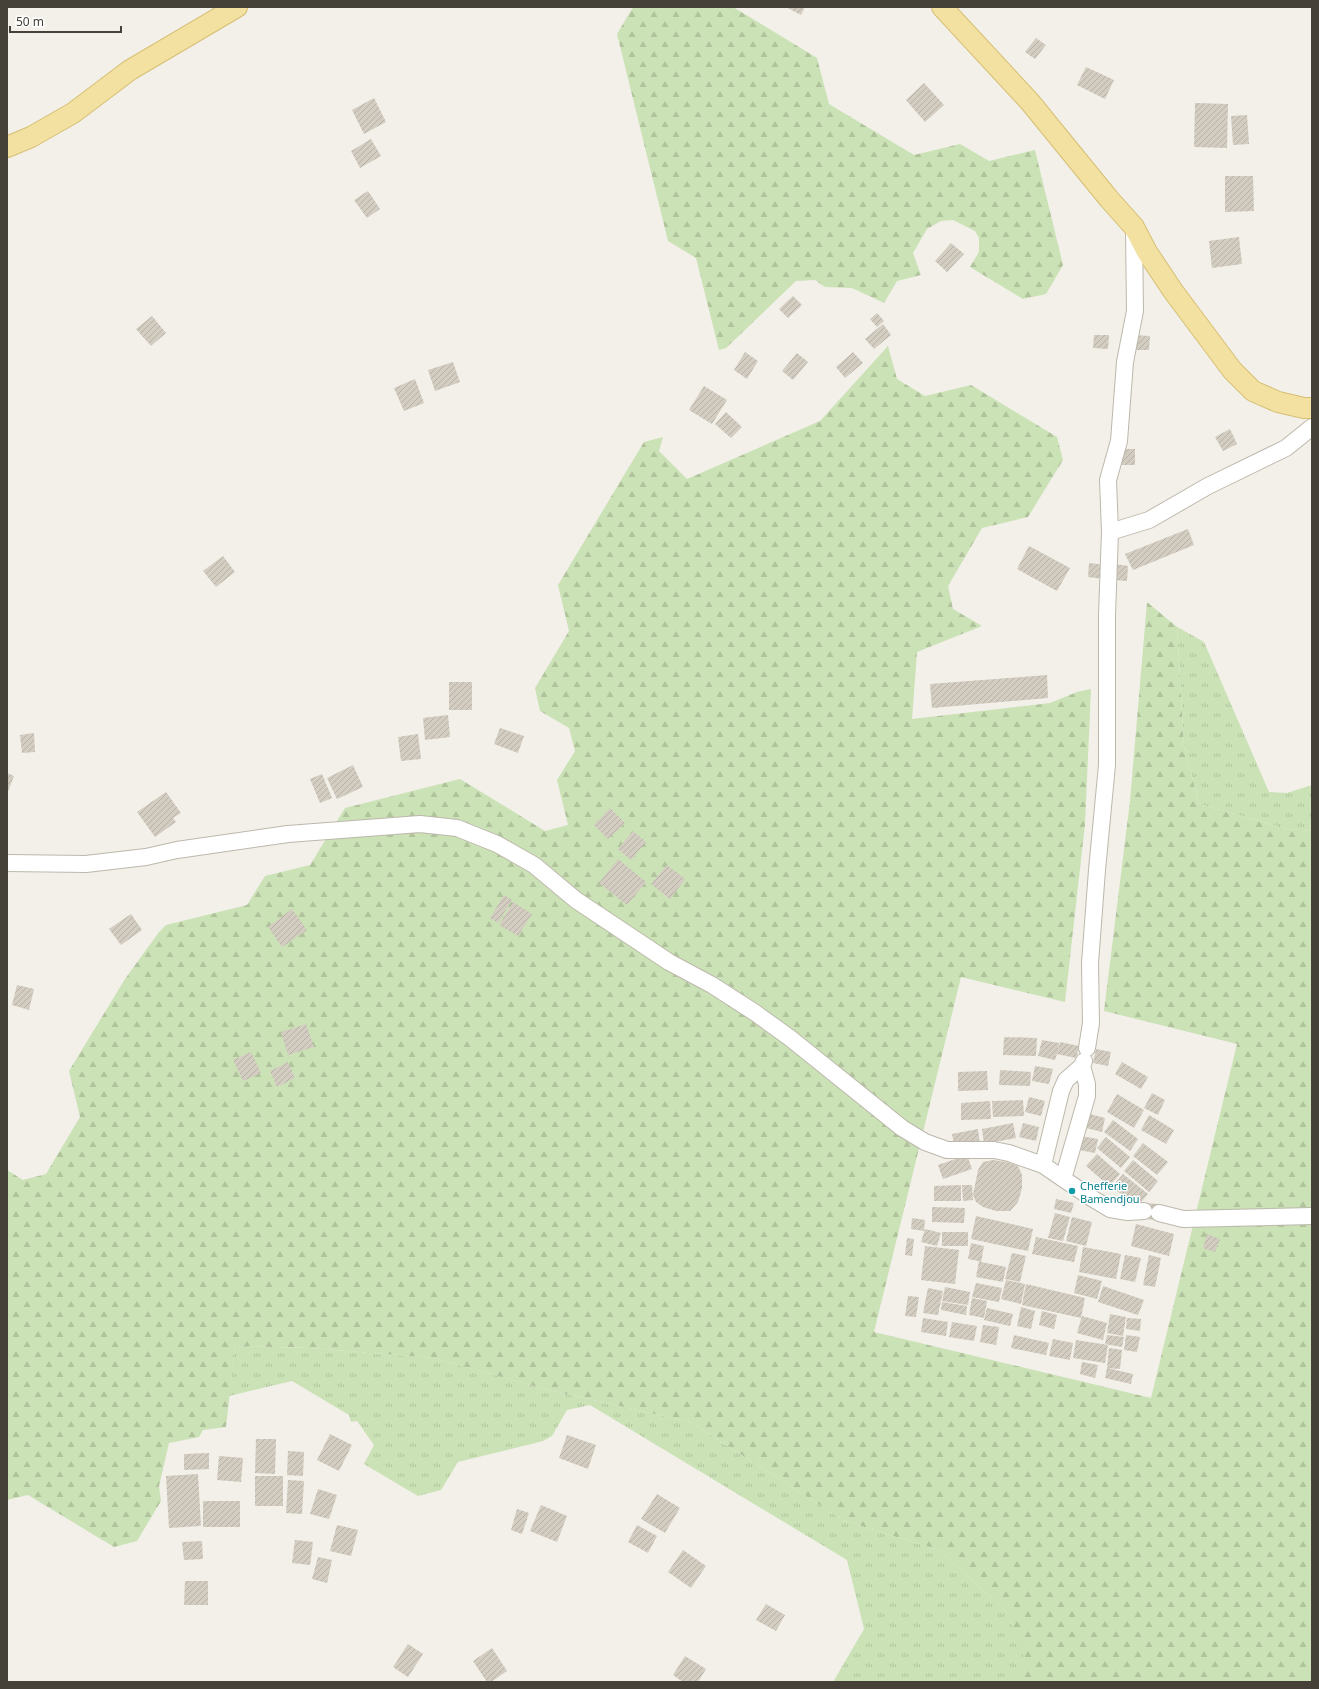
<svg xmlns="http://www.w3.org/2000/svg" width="1319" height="1689" viewBox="0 0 1319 1689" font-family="'Noto Sans',sans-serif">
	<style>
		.grass { fill: url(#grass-tufts) }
		.forest { fill: url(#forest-firs) }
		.building { fill: url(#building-hatch) }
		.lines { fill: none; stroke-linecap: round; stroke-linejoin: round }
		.minor-casing { stroke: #bdb8ac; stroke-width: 18 }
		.major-casing { stroke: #d6bf73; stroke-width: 22 }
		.minor { stroke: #fff; stroke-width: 16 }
		.major { stroke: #f3e1a2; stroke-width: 20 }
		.culture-dot { fill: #0f9aa8; stroke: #fff; stroke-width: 1.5 }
		.labels { text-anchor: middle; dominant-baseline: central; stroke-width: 3; stroke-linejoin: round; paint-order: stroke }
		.culture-label { font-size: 11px; fill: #0d838f; stroke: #fff; text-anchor: start }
	</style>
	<defs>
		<pattern id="grass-tufts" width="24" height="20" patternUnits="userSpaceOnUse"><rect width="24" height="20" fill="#cbe2b6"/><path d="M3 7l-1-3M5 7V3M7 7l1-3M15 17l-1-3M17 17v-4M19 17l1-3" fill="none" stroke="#b0c39d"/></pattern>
		<pattern id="forest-firs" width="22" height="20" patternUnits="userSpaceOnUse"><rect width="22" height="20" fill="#cbe2b6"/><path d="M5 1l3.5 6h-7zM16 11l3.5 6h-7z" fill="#b0c39d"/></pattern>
		<pattern id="building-hatch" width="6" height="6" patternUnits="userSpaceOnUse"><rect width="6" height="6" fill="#d3ccc0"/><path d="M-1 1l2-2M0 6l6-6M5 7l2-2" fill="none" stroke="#b6b0a6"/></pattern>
	</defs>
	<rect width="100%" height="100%" fill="#f2f0e9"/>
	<!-- grass -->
	<path class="grass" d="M1172 624 1204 642 1269 792 1287 793 1312 785V831L1288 829 1199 804 1184 746 1177 627Z
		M235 1346 310 1348 433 1358 549 1390 690 1422 845 1521 939 1550 1008 1613 1027 1664 1114 1682H833L864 1629 847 1560 590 1405 567 1410 552 1436 543 1441 458 1462 441 1490 418 1496 364 1464 374 1445 357 1421 351 1422 349 1415 292 1381 229 1396Z"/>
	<!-- forest -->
	<path class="forest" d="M633 7H733L817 58 829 104 914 155 960 144 989 161 1035 150 1063 265 1046 294 1023 299 970 267 979 252V238L975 231 953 220 941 221 927 229 913 253 921 275 897 281 884 303 852 288 825 287 815 280 796 281 726 348 719 350 696 258 668 241 617 34Z
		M888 346 897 379 925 396 971 385 1057 437 1063 460 1028 517 982 528 948 586 953 609 982 626 917 652 912 719 1050 703 1077 692 1091 689 1085 824 1065 1002 961 977 874 1332 1151 1398 1237 1044 1104 1011 1130 801 1147 602 1177 627 1184 746 1199 804 1288 829 1312 831V1682H1006L1026 1664 1008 1613 939 1550 845 1521 690 1422 549 1390 433 1358 310 1348 235 1346 226 1427 203 1430 199 1437 169 1443 159 1486 161 1501 137 1541 114 1547 28 1495 7 1500V1170L23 1180 46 1174 80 1117 69 1071 125 979 159 932 166 925 247 905 265 876 310 865 345 808 460 779 545 831 568 825 557 780 575 751 569 728 540 711 535 688 569 631 558 585 644 442 663 437 659 451 687 479 820 421Z"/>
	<!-- building -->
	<path class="building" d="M786 7H805L801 15Z
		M1036 38 1046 45 1035 59 1025 52Z
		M1086 67 1114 80 1105 99 1077 85Z
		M924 83 944 105 925 122 906 100Z
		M374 98 386 122 364 134 352 110Z
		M1195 103 1228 104 1227 148 1194 147Z
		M1247 115 1249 144 1233 145 1231 116Z
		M371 139 381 156 360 168 351 151Z
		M1225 176H1253L1254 211 1225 212Z
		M368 191 380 209 367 218 354 200Z
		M1239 237 1242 264 1212 268 1209 241Z
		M951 243 964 254 947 272 935 261Z
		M793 296 802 305 788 318 779 309Z
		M877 313 884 321 877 327 870 319Z
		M152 316 166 333 151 346 136 329Z
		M883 324 891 335 874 349 865 339Z
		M1094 335H1109L1108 349 1093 348Z
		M1134 335 1150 336 1149 350H1133Z
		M745 352 758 361 747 379 734 370Z
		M853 352 863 363 845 378 836 367Z
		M797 353 808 362 793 380 782 371Z
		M453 362 460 382 435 391 428 370Z
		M415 379 424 403 404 411 394 388Z
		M704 386 727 400 712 424 689 410Z
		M726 412 742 427 731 438 715 424Z
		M1230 429 1237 444 1223 451 1215 437Z
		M1119 449H1135V465H1119Z
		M1188 529 1194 545 1133 570 1125 554Z
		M1029 546 1070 568 1057 591 1017 569Z
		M223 556 235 572 216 587 203 571Z
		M1089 563 1105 565 1103 579 1088 577Z
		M1114 564 1128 566 1127 581 1113 580Z
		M1047 675 1048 698 932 708 930 684Z
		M449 682H472V710H449Z
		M448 715 450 737 425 740 423 718Z
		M500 728 524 736 518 753 494 744Z
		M34 733 35 752 22 753 20 735Z
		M418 734 421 759 401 761 398 737Z
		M353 765 363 787 337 799 327 778Z
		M7 773 14 776 7 794Z
		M322 774 332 798 320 803 310 779Z
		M166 792 181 813 173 818 176 822 155 837 137 812Z
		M610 808 625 823 608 839 594 825Z
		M633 831 646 842 631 860 618 849Z
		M618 859 646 882 627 905 599 883Z
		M667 865 685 879 670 899 651 884Z
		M504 895 512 900 498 923 490 918Z
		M513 902 532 914 518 936 499 925Z
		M292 909 307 930 282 947 268 927Z
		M131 914 142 930 121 945 109 929Z
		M17 985 34 989 29 1010 12 1005Z
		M306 1024 314 1047 288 1055 281 1032Z
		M1004 1037 1037 1038 1036 1056 1003 1055Z
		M1042 1040 1059 1043 1058 1052 1060 1042 1079 1046 1076 1058 1057 1054 1055 1060 1038 1056Z
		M1096 1049 1111 1052 1108 1066 1093 1063Z
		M251 1052 261 1073 243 1081 233 1060Z
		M288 1062 295 1078 277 1087 270 1071Z
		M1122 1062 1148 1077 1141 1089 1115 1074Z
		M1035 1066 1053 1069 1049 1084 1032 1081Z
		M1000 1070 1031 1072 1030 1086 999 1085Z
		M987 1071 988 1090 958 1091V1072Z
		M1152 1093 1165 1100 1158 1115 1144 1108Z
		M1117 1094 1144 1110 1134 1128 1107 1112Z
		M1029 1097 1045 1101 1041 1116 1025 1112Z
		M1023 1100 1024 1116 993 1117 992 1101Z
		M990 1101 991 1119 961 1120V1103Z
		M1090 1114 1105 1118 1102 1132 1086 1128Z
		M1149 1115 1174 1130 1166 1144 1141 1130Z
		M1113 1120 1138 1139 1130 1151 1104 1132Z
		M1013 1123 1016 1138 984 1144 982 1129Z
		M1023 1123 1039 1127 1036 1141 1019 1137Z
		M978 1129 980 1145 955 1149 952 1134Z
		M1081 1136 1098 1139 1095 1153 1079 1150Z
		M1106 1137 1130 1157 1121 1168 1097 1148Z
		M1143 1143 1168 1162 1157 1175 1133 1156Z
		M1097 1154 1120 1174 1109 1186 1086 1166Z
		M967 1155 972 1169 943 1179 938 1165Z
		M993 1160 1007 1162 1018 1166 1022 1175V1188L1018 1202 1010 1211H996L983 1207 976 1202 973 1195 978 1170 983 1162Z
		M1133 1160 1158 1181 1149 1192 1124 1171Z
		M1123 1174 1148 1194 1137 1207 1112 1187Z
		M961 1185V1201H934V1186Z
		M962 1185H972L973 1200 963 1201Z
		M1056 1199 1074 1203 1071 1213 1054 1209Z
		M1145 1203 1159 1204 1158 1220 1144 1219Z
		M932 1207 965 1208 964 1223 932 1222Z
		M1055 1213 1070 1217 1063 1241 1048 1238Z
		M976 1216 1033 1229 1028 1251 971 1239Z
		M1072 1217 1092 1222 1086 1246 1066 1241Z
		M912 1218 925 1220 924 1231 911 1229Z
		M1136 1224 1174 1234 1169 1256 1131 1246Z
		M925 1229 941 1233 937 1246 921 1242Z
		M942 1232H968V1246H942Z
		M1207 1234 1220 1239 1215 1252 1203 1248Z
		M1036 1237 1078 1246 1074 1262 1032 1254Z
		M907 1238 914 1239 912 1256 905 1255Z
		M971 1243 984 1246 981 1262 1006 1267 1003 1282 976 1277 979 1261 968 1259Z
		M925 1246 959 1250 955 1284 921 1280Z
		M1083 1247 1121 1254 1116 1279 1079 1272Z
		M1012 1253 1026 1256 1020 1282 1005 1279Z
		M1125 1255 1141 1258 1135 1282 1120 1279Z
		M1149 1255 1161 1258 1155 1287 1143 1285Z
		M1078 1275 1102 1281 1097 1299 1074 1293Z
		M1006 1280 1025 1284 1021 1304 1001 1299Z
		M976 1283 1002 1288 999 1302 972 1297Z
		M1026 1284 1085 1298 1081 1318 1022 1305Z
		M1103 1286 1144 1300 1138 1315 1098 1302Z
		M945 1287 970 1292 968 1305 942 1301Z
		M928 1288 943 1291 938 1315 923 1313Z
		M908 1296 919 1297 916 1317 905 1316Z
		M972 1298 987 1301 984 1318 969 1315Z
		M942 1302 967 1306 966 1315 941 1310Z
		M1021 1307 1035 1311 1031 1329 1017 1326Z
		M987 1308 1013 1314 1010 1326 984 1320Z
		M1042 1311 1057 1315 1054 1329 1039 1325Z
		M1110 1314 1126 1317 1123 1336 1107 1333Z
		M1082 1316 1107 1323 1103 1340 1077 1333Z
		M923 1318 948 1322 946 1336 921 1332Z
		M1127 1318 1141 1319 1140 1331 1126 1329Z
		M952 1322 977 1326 974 1341 949 1337Z
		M983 1325 999 1327 996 1345 980 1342Z
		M1014 1335 1049 1343 1046 1355 1011 1348Z
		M1107 1335 1124 1337 1122 1347 1105 1344Z
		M1126 1335 1140 1337 1137 1352 1124 1350Z
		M1053 1339 1073 1343 1070 1360 1049 1356Z
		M1076 1340 1108 1345 1105 1363 1073 1358Z
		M1109 1348 1122 1350 1120 1369 1107 1368Z
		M1082 1362 1098 1365 1095 1378 1080 1374Z
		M1107 1368 1133 1374 1131 1384 1105 1378Z
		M330 1434 352 1445 339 1471 317 1460Z
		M567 1435 596 1445 588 1469 559 1458Z
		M256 1439H276L275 1474 255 1473Z
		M288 1451 304 1452 303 1476 287 1475Z
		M209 1453V1469L184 1470V1454Z
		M219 1456 243 1458 241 1482 217 1480Z
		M198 1474 201 1526 169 1528 166 1476Z
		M255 1476H283V1506H255Z
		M288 1480 304 1481 302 1514 286 1513Z
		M318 1489 337 1495 329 1519 310 1514Z
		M657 1494 680 1508 665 1533 641 1519Z
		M203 1501H240V1527H203Z
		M541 1505 567 1516 557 1542 530 1531Z
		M517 1509 529 1513 522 1534 511 1530Z
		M337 1525 358 1530 351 1556 330 1551Z
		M637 1525 657 1536 648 1553 628 1542Z
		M295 1540 313 1542 310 1565 292 1563Z
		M202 1541 203 1559 184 1560 182 1542Z
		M683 1550 706 1566 691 1588 668 1572Z
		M318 1557 332 1560 327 1583 312 1579Z
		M185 1581H208V1605H184Z
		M766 1604 785 1615 776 1631 756 1620Z
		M408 1644 423 1654 408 1677 393 1667Z
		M492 1648 507 1671 491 1682H487L473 1661Z
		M685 1656 706 1669 698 1682H683L673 1675Z"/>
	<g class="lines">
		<!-- minor casing -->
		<g class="minor-casing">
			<path id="minor" d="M1110 532 1149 520 1208 486 1286 448 1312 427
				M7 863 86 864 146 857 177 850 288 834 420 824 457 828 497 844 534 865 576 900 669 962 712 985 754 1012 790 1038 902 1128 925 1142 947 1150H994L1009 1153 1043 1165 1090 1197 1110 1209 1128 1212 1144 1211
				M1087 1048 1091 1023 1090 963 1097 870 1107 765V615L1110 532 1108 480 1119 441 1125 362 1135 311 1134 229
				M1043 1165 1061 1091 1066 1080 1082 1066
				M1063 1179 1087 1096V1084L1082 1066 1084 1061
				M1159 1213 1183 1219 1312 1216"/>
		</g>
		<!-- major casing -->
		<g class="major-casing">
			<path id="major" d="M942 7 1030 102 1109 199 1134 227 1147 252 1173 291 1232 370 1253 391 1278 402 1304 408H1312
				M7 147 31 137 73 113 130 70 237 7"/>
		</g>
		<!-- minor -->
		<use href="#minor" class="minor"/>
		<!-- major -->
		<use href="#major" class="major"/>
	</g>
	<!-- markers -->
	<circle class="culture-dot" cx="1072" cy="1191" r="4"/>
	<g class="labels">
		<!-- culture labels -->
		<g class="culture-label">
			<text x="1080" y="1185">Chefferie<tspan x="1080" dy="13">Bamendjou</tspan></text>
		</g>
	</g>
	<!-- border -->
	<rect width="1319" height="1689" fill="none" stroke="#454138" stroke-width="16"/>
	<!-- scale -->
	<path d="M10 26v6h111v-6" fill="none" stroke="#454138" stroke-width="2"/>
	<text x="16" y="26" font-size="12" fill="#454138" stroke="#ffffff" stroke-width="3" paint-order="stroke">50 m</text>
</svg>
